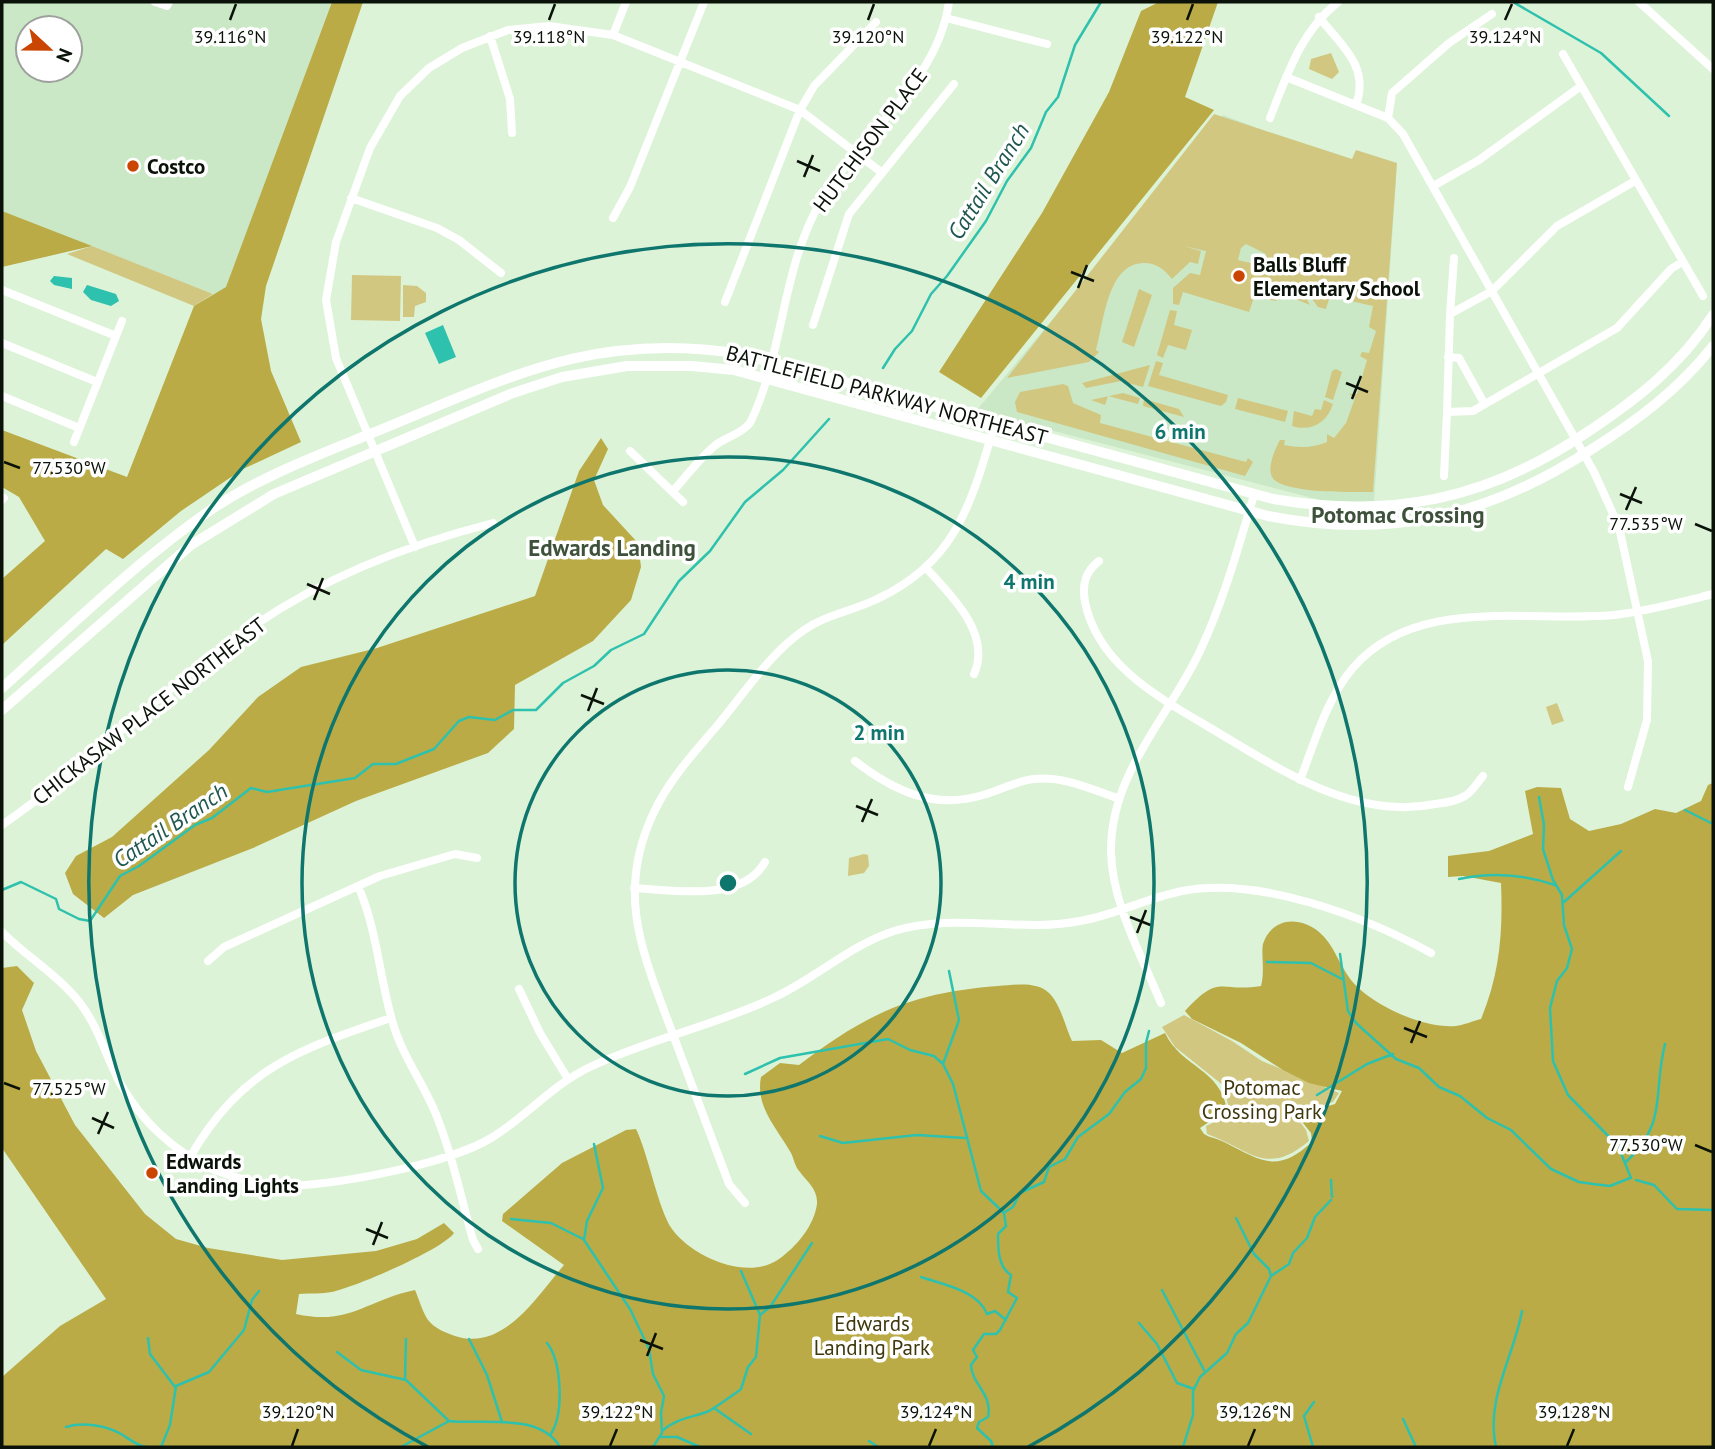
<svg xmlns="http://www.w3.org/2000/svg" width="1715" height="1449" viewBox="0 0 1715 1449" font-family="'PT Sans',sans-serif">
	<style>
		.built { fill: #cbe8c6; fill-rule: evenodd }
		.green { fill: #d1c781; fill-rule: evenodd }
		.forest { fill: #baab46 }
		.water { fill: #2ec1ad }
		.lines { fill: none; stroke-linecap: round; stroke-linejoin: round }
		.stream { stroke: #2ec1ad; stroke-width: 2.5 }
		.minor { stroke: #fff; stroke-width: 8 }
		.secondary { stroke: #fff; stroke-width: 10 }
		.ticks { fill: none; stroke: #0a1209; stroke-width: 2.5 }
		.ring { fill: none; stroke: #0f766e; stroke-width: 3.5 }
		.poi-dot { fill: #cb4502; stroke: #fff; stroke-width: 2.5 }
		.labels { text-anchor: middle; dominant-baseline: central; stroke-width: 7; stroke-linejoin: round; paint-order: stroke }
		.street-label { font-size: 21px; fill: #0a1209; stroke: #fff }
		.poi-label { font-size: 21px; font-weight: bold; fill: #0a1209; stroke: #fff; text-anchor: start }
		.park-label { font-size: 21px; fill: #3f380d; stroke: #fff }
		.water-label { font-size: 23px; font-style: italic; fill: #205850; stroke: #fff }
		.neighbourhood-label { font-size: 23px; font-weight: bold; fill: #3e523b; stroke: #fff }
		.ticks-label { font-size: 18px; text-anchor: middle; fill: #0a1209; stroke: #fff; stroke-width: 7; stroke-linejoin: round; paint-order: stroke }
		.centre { fill: #0f766e; stroke: #fff; stroke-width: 3.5 }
		.ring-label { font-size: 21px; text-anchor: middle; font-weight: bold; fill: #0f766e; stroke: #fff; stroke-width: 7; stroke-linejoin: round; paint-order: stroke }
	</style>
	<rect width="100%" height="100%" fill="#dcf3d7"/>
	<!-- built -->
	<path class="built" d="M2 2H332L226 288 213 294 2 211ZM28 28H70V70H28Z
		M1223 115 1396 180 1374 503 1324 501 976 411Z"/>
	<!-- green -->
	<path class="green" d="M1331 53 1339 72 1332 79 1309 69 1311 59Z
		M1214 114 1352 159 1356 150 1397 163 1373 492C1354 492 1281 494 1272 477 1267 467 1275 449 1280 440H1285L1284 445C1299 448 1313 448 1327 442V434L1334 438 1346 423 1355 398 1349 394H1357L1367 360 1360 356 1362 352 1369 353 1376 331 1369 327 1373 306 1333 297 1329 299 1326 309 1318 307 1307 292 1260 280 1249 312 1183 292 1179 305 1173 304V288L1190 273 1200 275 1206 251 1183 246 1201 251 1198 264 1190 262 1172 279C1164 269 1156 263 1144 263 1107 263 1104 323 1096 350L1099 352 1089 362 1007 378ZM1246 244 1266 254 1263 266 1238 260 1241 248Z
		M92 246 213 294 194 306 67 254Z
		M352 275 401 276 400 321 351 320Z
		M403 285 417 286 426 293V302L415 306 414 317H403Z
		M1269 287 1305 297 1310 305 1286 295 1285 298 1278 297 1276 301 1267 299Z
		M1139 289 1152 295 1134 347 1122 342Z
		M1170 310 1177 311 1174 325 1192 330 1186 350 1168 345 1163 358 1157 355Z
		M1156 361 1163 363 1159 375 1228 395 1226 402 1221 406 1148 386Z
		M1150 365 1143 387 1121 381 1086 388 1082 383Z
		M1336 369 1342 372 1333 400 1325 397 1332 371Z
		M1063 384 1068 386 1073 403 1101 415 1100 423 1246 462 1248 458 1253 462 1245 476 1017 412 1015 402 1020 392Z
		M1123 393 1140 398 1138 404 1108 396 1105 405 1091 400Z
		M1238 398 1288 411 1285 422 1235 409Z
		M1144 399 1179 409 1184 417 1143 406Z
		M1324 400 1333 404C1327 423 1311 432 1292 426L1294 411 1312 416 1315 409 1321 410Z
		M1557 703 1564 721 1552 725 1546 707Z
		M864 854 868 855 869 866 864 873 848 876 849 858Z
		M1184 1015 1232 1041 1262 1061 1339 1093 1333 1102 1294 1114 1306 1130 1309 1141C1266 1177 1251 1150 1207 1134L1206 1126 1223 1118 1229 1109 1224 1086 1175 1047 1162 1027Z"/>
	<!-- forest -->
	<path class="forest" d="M332 2H363L266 286 261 319 271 371 301 442 243 469 181 511 123 559 106 549 2 645V579L45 541 19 497 2 487V430L127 477 194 306 226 287Z
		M1159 2H1218L1185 97 1214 110 981 398 939 372 1042 213 1109 92 1141 11Z
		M2 211 92 246 2 267Z
		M601 438 608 449 594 480 603 505 638 543 641 567 631 600 593 641 515 685 514 729 488 753 356 801 253 848 133 895 104 918 73 894 65 873 76 856 112 837 209 750 258 697 301 667 377 648 535 596 579 471Z
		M1713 783V1447H2V1377L60 1326 106 1299 2 1148V968L17 966 34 983 22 1010 36 1051 75 1125 145 1214 176 1239 208 1248 282 1260 376 1251 417 1239 444 1223 454 1233C442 1250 355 1287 332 1292 322 1294 310 1293 299 1294L296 1314C350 1326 366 1300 415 1290 419 1299 422 1311 428 1320 434 1328 446 1333 455 1336 504 1352 537 1296 564 1265L502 1221 503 1214 562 1163 626 1130 636 1129C649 1156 658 1209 672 1229 693 1258 749 1281 779 1259 796 1247 814 1226 817 1204 818 1189 807 1182 800 1172 795 1167 794 1159 791 1153 777 1128 755 1107 761 1077L780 1063 799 1065C868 1013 910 993 998 986 1014 985 1037 981 1049 993 1061 1005 1065 1026 1072 1041L1101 1040 1122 1053 1165 1033C1182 1068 1220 1068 1227 1110L1200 1128 1204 1134C1210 1138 1217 1138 1224 1142 1262 1161 1277 1174 1312 1142L1311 1133 1299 1118 1301 1114 1335 1104 1342 1091 1309 1083 1283 1070 1241 1043 1192 1019 1185 1011C1221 972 1218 993 1261 986 1265 972 1261 953 1263 944 1272 917 1300 916 1319 932 1334 944 1339 965 1351 980 1371 1005 1424 1029 1456 1026 1464 1025 1473 1021 1481 1019 1500 973 1503 932 1501 883L1463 876 1448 877V856L1489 851 1533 834 1525 791 1537 787 1561 788 1570 819 1589 831 1621 824 1655 809 1676 813 1701 801 1708 785Z"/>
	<!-- water -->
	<path class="water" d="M54 276 72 278V289L54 285 50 281Z
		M87 285 116 294 119 301 111 306 91 300 83 292Z
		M443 325 456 357 439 364 425 333Z"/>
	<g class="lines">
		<!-- stream -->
		<path class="stream" d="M1513 2 1601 53 1669 116
			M883 368 895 349 912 331 931 294 947 276 986 221 1007 181 1031 148 1046 112 1058 97 1075 45 1101 2
			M1539 797 1544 825 1543 849 1553 880 1562 895 1564 925 1572 949 1567 968 1557 981 1550 1008 1553 1061 1568 1095 1618 1146 1631 1178
			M1685 810 1713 824
			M1459 879C1492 872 1523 874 1555 885
			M2 890 21 882 56 899 59 909 79 919 90 921 120 876 139 866 195 825 212 818 251 788 267 792 355 778 373 764H396L434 749 459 721 469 717 495 720 513 710H536L563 683 594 666 611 650 644 634 679 581 710 551 745 502 783 470 829 419
			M1564 902 1621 851
			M1340 954 1348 1011 1356 1023 1396 1059 1419 1068 1439 1087 1460 1096 1487 1118 1511 1130 1551 1169 1579 1182 1593 1184 1610 1186 1630 1178
			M1267 962 1311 963 1342 979
			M949 971 959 1020 943 1064 953 1084 981 1191 1004 1213 1006 1226 998 1234C998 1249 998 1267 1011 1275L1008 1292 1017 1298 1000 1330 996 1334H984L973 1350 977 1357 971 1365C972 1385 993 1394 988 1417L979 1422 977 1428 991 1441 993 1447
			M745 1074 780 1058 888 1039 910 1050 934 1056 943 1064
			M1317 1095 1367 1064 1393 1054
			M820 1136 843 1143 917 1135 965 1138
			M594 1144 603 1188 587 1221 584 1240 630 1309 649 1349 653 1374 664 1396 661 1413 662 1433 653 1447
			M1626 1162C1669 1121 1652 1095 1665 1044
			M1331 1180 1332 1197
			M1636 1180 1654 1185 1677 1209 1713 1210
			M1005 1212 1013 1207 1020 1193 1044 1182 1049 1167 1065 1159 1078 1137 1109 1114 1125 1092 1141 1079 1146 1068V1043L1149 1031
			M1236 1218 1254 1254 1269 1269 1271 1276
			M511 1219 551 1223 583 1239
			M741 1271 760 1315
			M921 1277C942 1284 979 1291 987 1314L995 1311 1006 1320
			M1162 1290 1204 1370
			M1139 1323 1157 1344 1177 1383 1194 1389
			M148 1338 150 1354 175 1387
			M469 1339 487 1375 502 1422
			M547 1343C562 1362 564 1413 551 1434
			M337 1352 361 1370 406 1380 449 1421C484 1425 539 1412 560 1447
			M405 1379 406 1339
			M714 1408 751 1434
			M1403 1419 1416 1447
			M66 1427C83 1422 105 1425 121 1434 130 1439 135 1445 146 1447
			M662 1431C677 1418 691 1418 709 1411 713 1409 736 1393 741 1389L748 1367 756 1357 760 1315 770 1307 812 1243
			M661 1437H677L700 1447
			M869 1441 878 1447
			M161 1447 170 1425 176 1386 209 1372 244 1330 252 1300 259 1291
			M401 1447 449 1421
			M1183 1447 1193 1415V1391L1200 1377 1227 1353 1236 1334 1248 1323 1271 1276 1289 1264 1293 1253 1307 1238 1315 1217 1331 1200
			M1313 1447 1304 1416 1314 1402
			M1496 1447C1485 1400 1514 1356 1522 1311"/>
		<!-- minor -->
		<path class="minor" d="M155 2 167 6 169 2
			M1639 2 1713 69
			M1319 17C1341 45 1370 66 1356 105
			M946 18 1047 44
			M613 35 626 2
			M490 36 510 99 512 133
			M1563 54 1703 296
			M1286 77 1388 118 1403 134 1594 472 1619 527 1648 661 1647 720 1628 787
			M1270 118C1287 75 1301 31 1338 2
			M1388 118 1392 93 1449 43 1492 14
			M1435 185 1479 160 1581 86
			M351 198 437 228 459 240 501 273
			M613 218 630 187 704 2
			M2 290 116 336
			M725 302 800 110 814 86 876 22
			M1450 314 1454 258
			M813 325 849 214 954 84
			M2 343 97 382
			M1448 357 1459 358 1484 403
			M2 396 79 428
			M1447 412 1450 314 1492 291 1557 226 1635 181
			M74 442 122 321
			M630 451 683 502
			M1444 476 1447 412 1473 411 1617 328 1671 269 1682 262
			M673 491C687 476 700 457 717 444 728 436 740 435 750 423 784 354 781 269 821 201 861 132 937 85 949 2
			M2 500 4 498
			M415 547 336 358 326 300 336 242 370 148 400 96 429 68 462 48 508 30 549 26 613 35 800 110 881 172
			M1099 561C1085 572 1082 584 1085 602 1099 670 1168 702 1222 735 1286 773 1357 820 1435 804 1444 803 1457 801 1465 796 1472 792 1478 782 1483 776
			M926 568C951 595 992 634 974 674
			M855 761C894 791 934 810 983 795 1001 790 1016 781 1034 779 1063 776 1091 789 1117 798
			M1300 780C1315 742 1326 700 1352 669 1415 594 1529 623 1614 615 1648 611 1681 602 1713 594
			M2 825C90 764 166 685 255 625 325 577 411 544 493 523
			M358 886C377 929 379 975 392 1020 401 1054 422 1081 435 1112 452 1153 461 1198 473 1240L478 1249
			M634 888C674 890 742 903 765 862
			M2 932C27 957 58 975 80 1003 99 1028 106 1057 120 1083 141 1121 175 1153 215 1170 235 1178 256 1184 278 1185 325 1189 451 1163 491 1138 526 1117 552 1085 590 1067 649 1039 714 1026 773 998 815 979 850 945 894 931 954 912 1019 933 1080 921 1115 915 1147 898 1182 891 1258 876 1364 916 1431 953
			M208 961 224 947 380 876 455 854 477 858
			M519 989 540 1033 568 1079
			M1161 1003C1142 956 1112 904 1111 852 1110 773 1168 719 1200 651 1224 600 1238 548 1254 495
			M190 1157C242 1068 299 1049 391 1018
			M745 1203 729 1184C711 1136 693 1088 675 1040 646 960 613 897 654 812 669 780 693 754 716 727 743 695 769 654 804 630 827 614 853 611 877 599 957 562 972 501 995 423"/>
		<!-- secondary -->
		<path class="secondary" d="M2 688C70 627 137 561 212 509 260 477 316 456 370 434 504 380 591 330 741 354L1273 499C1391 519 1486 500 1586 433 1636 400 1680 366 1713 315
			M2 710 191 545 274 494 513 393 562 377 627 366H692L734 370 1268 516C1390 540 1489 516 1592 449 1638 420 1679 389 1713 346"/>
	</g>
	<!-- ticks -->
	<path class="ticks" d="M230 20 236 4M549 20 555 4M868 20 874 4M1187 20 1193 4M1505 20 1512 4M797 161 820 171M804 177 813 155M1071 272 1094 281M1078 288 1087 265M1346 383 1368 392M1352 399 1361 376M4 462 20 468M1620 494 1642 503M1626 510 1636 487M1695 524 1712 531M307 584 330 594M314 600 323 578M581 695 604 704M588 711 597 688M856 806 878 815M862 822 872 799M1130 917 1153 926M1137 933 1146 910M1404 1028 1427 1037M1411 1043 1420 1021M4 1083 20 1089M92 1118 114 1128M98 1134 108 1112M1695 1145 1712 1152M366 1229 388 1238M373 1245 382 1222M640 1340 663 1349M647 1356 656 1333M292 1446 298 1429M610 1446 617 1429M929 1446 936 1429M1248 1446 1255 1429M1567 1446 1574 1429"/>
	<!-- distance rings -->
	<g class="ring">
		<circle cx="728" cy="883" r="213"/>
		<circle cx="728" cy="883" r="426"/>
		<path d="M428 1447A639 639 0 1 1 1028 1447"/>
	</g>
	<!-- markers -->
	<g class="poi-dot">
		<circle cx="133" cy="166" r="7"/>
		<circle cx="1239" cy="276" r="7"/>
		<circle cx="152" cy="1173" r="7"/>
	</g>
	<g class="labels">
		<!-- street labels -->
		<g class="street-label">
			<text transform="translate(870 140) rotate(-53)">HUTCHISON PLACE</text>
			<text transform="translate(887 395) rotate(15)">BATTLEFIELD PARKWAY NORTHEAST</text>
			<text transform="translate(149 711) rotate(-38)">CHICKASAW PLACE NORTHEAST</text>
		</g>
		<!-- poi labels -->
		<g class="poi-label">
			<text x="147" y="166">Costco</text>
			<text x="1253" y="264">Balls Bluff<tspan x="1253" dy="24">Elementary School</tspan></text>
			<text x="166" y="1161">Edwards<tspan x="166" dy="24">Landing Lights</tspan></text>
		</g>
		<!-- park labels -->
		<g class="park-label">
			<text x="1262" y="1087">Potomac<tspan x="1262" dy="24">Crossing Park</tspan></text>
			<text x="872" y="1323">Edwards<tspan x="872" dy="24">Landing Park</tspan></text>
		</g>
		<!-- water labels -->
		<g class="water-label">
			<text transform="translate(988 181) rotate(-58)">Cattail Branch</text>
			<text transform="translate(170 825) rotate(-34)">Cattail Branch</text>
		</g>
		<!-- neighbourhood labels -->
		<g class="neighbourhood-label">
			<text x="1398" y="514">Potomac Crossing</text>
			<text x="612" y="547">Edwards Landing</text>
		</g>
	</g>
	<g class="ticks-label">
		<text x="868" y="43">39.120°N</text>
		<text x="1187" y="43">39.122°N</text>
		<text x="1505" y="43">39.124°N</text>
		<text x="230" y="43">39.116°N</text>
		<text x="549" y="43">39.118°N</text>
		<text x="69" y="474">77.530°W</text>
		<text x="1646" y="530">77.535°W</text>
		<text x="69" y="1095">77.525°W</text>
		<text x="1646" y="1151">77.530°W</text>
		<text x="298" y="1418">39.120°N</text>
		<text x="617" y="1418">39.122°N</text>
		<text x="936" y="1418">39.124°N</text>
		<text x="1255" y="1418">39.126°N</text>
		<text x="1574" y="1418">39.128°N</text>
	</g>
	<circle cx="728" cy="883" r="10" class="centre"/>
	<g class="ring-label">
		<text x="1180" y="439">6 min</text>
		<text x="1029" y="589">4 min</text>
		<text x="879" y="740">2 min</text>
	</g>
	<!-- border -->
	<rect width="1715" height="1449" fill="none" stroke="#0a1209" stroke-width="7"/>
	<!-- north arrow -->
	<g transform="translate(49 49) rotate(112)"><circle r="33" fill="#ffffff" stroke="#9da09d" stroke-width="2"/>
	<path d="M0-5L12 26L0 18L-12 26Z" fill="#cb4502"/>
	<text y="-10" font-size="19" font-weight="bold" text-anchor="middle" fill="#0a1209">N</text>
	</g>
</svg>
